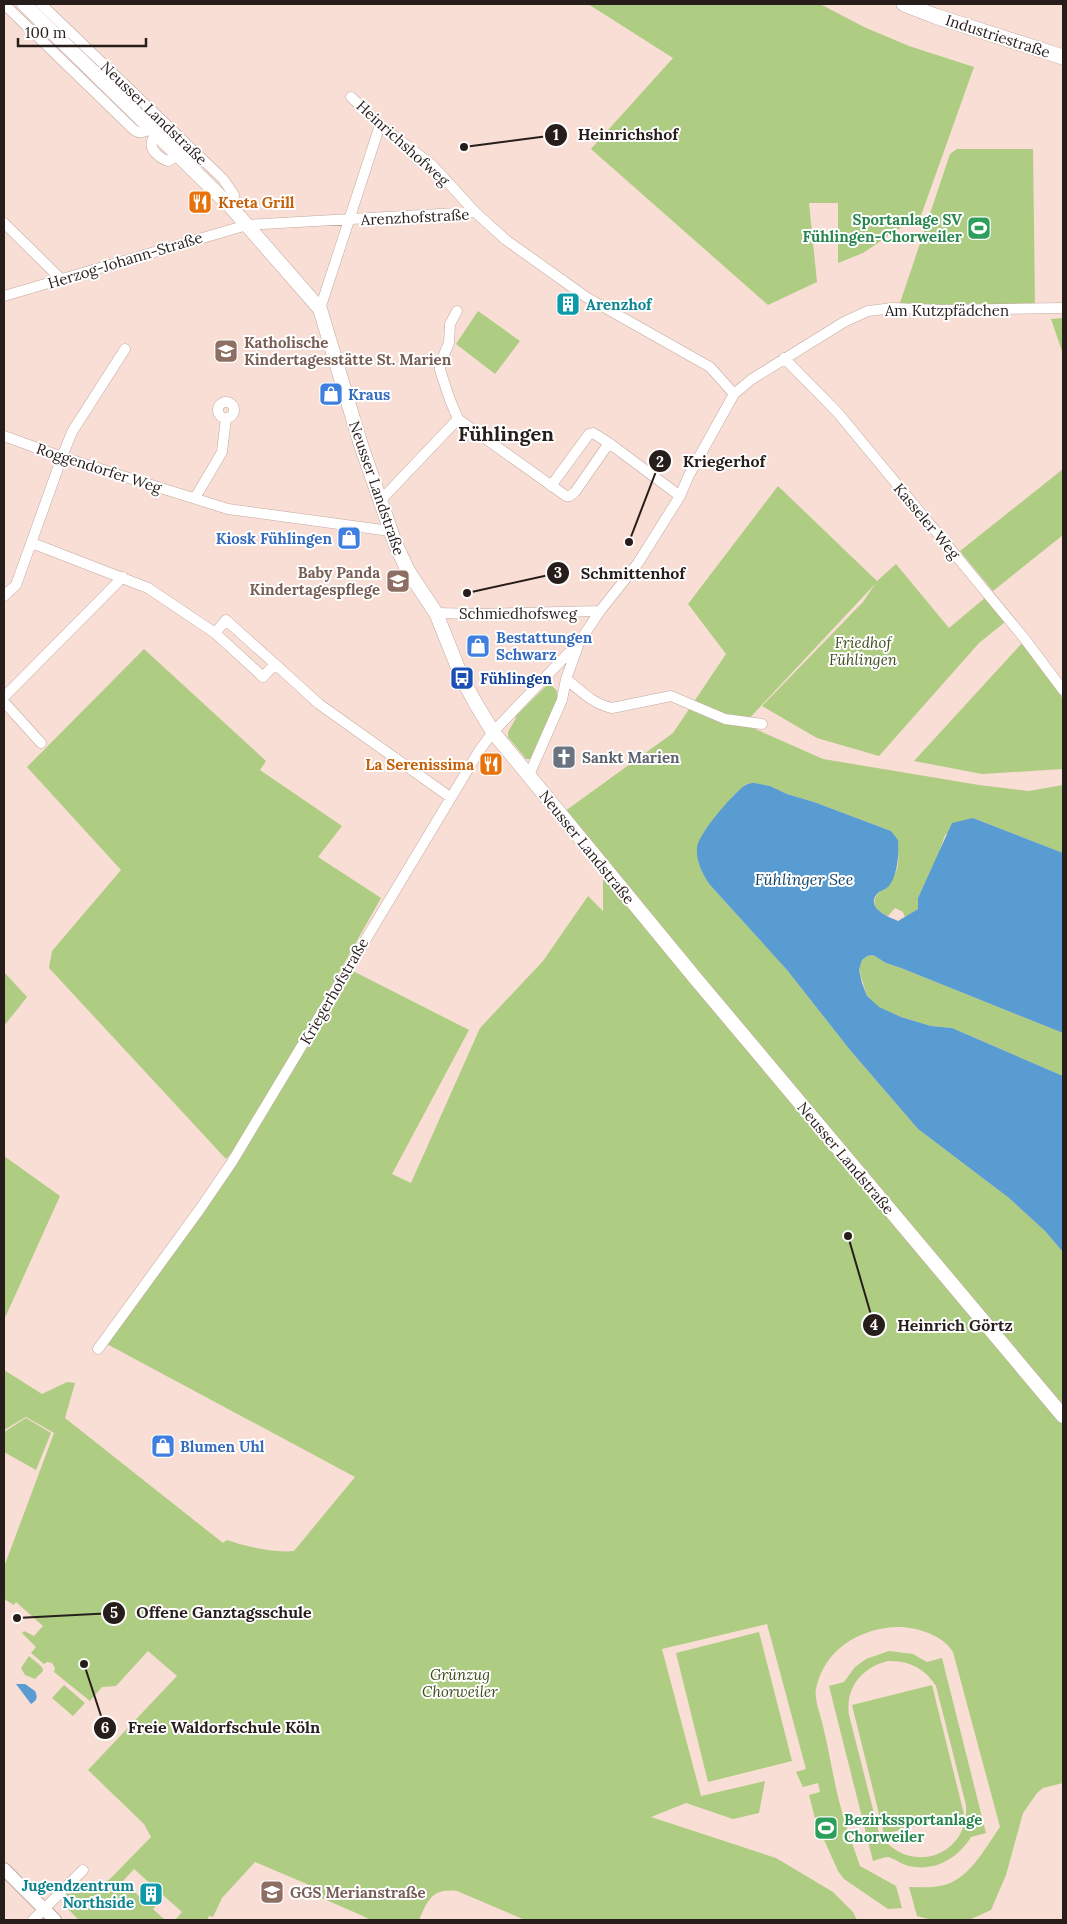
<svg xmlns="http://www.w3.org/2000/svg" width="1067" height="1924" viewBox="0 0 1067 1924" font-family="Lora,serif">
	<style>
		.green { fill: #afcc83; fill-rule: evenodd }
		.water { fill: #589cd2 }
		.lines { fill: none; stroke-linecap: round; stroke-linejoin: round }
		.minor-casing { stroke: #c3a9a0; stroke-width: 11 }
		.tertiary-casing { stroke: #c3a9a0; stroke-width: 14 }
		.secondary-casing { stroke: #c3a9a0; stroke-width: 15 }
		.primary-casing { stroke: #c3a9a0; stroke-width: 16 }
		.minor { stroke: #fff; stroke-width: 10 }
		.tertiary { stroke: #fff; stroke-width: 12 }
		.secondary { stroke: #fff; stroke-width: 14 }
		.primary { stroke: #fff; stroke-width: 15 }
		.labels { text-anchor: middle; dominant-baseline: central; stroke-width: 4; stroke-linejoin: round; paint-order: stroke }
		.street-label { font-size: 15px; fill: #271d1a; stroke: #fff }
		.food-label { font-size: 15px; font-weight: bold; fill: #c56008; stroke: #fff; text-anchor: start }
		.leisure-label { font-size: 15px; font-weight: bold; fill: #27864d; stroke: #fff; text-anchor: end }
		.culture-label { font-size: 15px; font-weight: bold; fill: #0d838f; stroke: #fff; text-anchor: start }
		.education-label { font-size: 15px; font-weight: bold; fill: #785e54; stroke: #fff; text-anchor: start }
		.shop-label { font-size: 15px; font-weight: bold; fill: #366cbe; stroke: #fff; text-anchor: start }
		.park-label { font-size: 15px; font-style: italic; fill: #3b4e19; stroke: #fff }
		.transit-label { font-size: 15px; font-weight: bold; fill: #164399; stroke: #fff; text-anchor: start }
		.worship-label { font-size: 15px; font-weight: bold; fill: #5b616d; stroke: #fff; text-anchor: start }
		.water-label { font-size: 16px; font-style: italic; fill: #114569; stroke: #fff }
		.district-label { font-size: 20px; font-weight: bold; fill: #271d1a; stroke: #fff }
		.leader { fill: none; stroke: #271d1a; stroke-width: 2 }
		.callout-dot { fill: #271d1a; stroke: #fff; stroke-width: 2 }
		.mark-label { font-size: 15px; text-anchor: middle; font-weight: bold; fill: #fff }
		.callout-label { font-size: 16px; text-anchor: middle; font-weight: bold; fill: #271d1a; stroke: #fff; stroke-width: 4; stroke-linejoin: round; paint-order: stroke }
	</style>
	<rect width="100%" height="100%" fill="#f8ded4"/>
	<!-- green -->
	<path class="green" d="M588 4H820L864 27 909 46 974 67 918 224 909 222 863 253 838 263V203H809L817 282 768 305 591 149 673 58Z
		M957 149H1033L1035 304 901 305 900 303 950 154Z
		M478 311 520 341 495 374 456 344Z
		M1063 318V354L1051 319Z
		M1063 469V535L993 591 960 551Z
		M778 486 877 581 896 564 949 628 986 597 1005 622 979 643 879 756 817 738 762 706 863 602 875 584 744 724 823 759 979 785 1029 791 1063 785V853L973 818 945 835 938 855 918 898V909L905 917 903 912 895 908 888 916C857 903 887 888 895 874 902 859 897 845 891 831L814 802 787 794 770 786 755 783 746 784 733 796 704 832 697 848 702 872 710 885 787 970 850 1050 918 1129 1009 1198 1045 1231 1063 1252V1783L1043 1788 1037 1793 1023 1813 1006 1875 991 1910 969 1920H932L917 1916 909 1887C919 1887 930 1888 940 1886 969 1881 985 1848 1000 1827L953 1652C943 1635 915 1626 896 1627 858 1629 824 1650 816 1689 814 1700 821 1716 823 1726 830 1755 834 1784 842 1812 847 1830 854 1848 860 1866L896 1886 902 1908 888 1909 844 1879 838 1871 816 1822 809 1795 820 1792 818 1783 803 1787 796 1772 806 1769 767 1624 662 1649 701 1796 765 1781 759 1813 733 1819 686 1803 651 1817 776 1858 833 1892 853 1912 857 1920H525L457 1891C432 1888 428 1900 419 1920H370L363 1916 317 1896 314 1887 255 1862 222 1898 213 1917 209 1916 207 1920H175L182 1912 134 1869 123 1881 145 1902 148 1899 155 1907 153 1909 165 1920H79L65 1906 64 1899 67 1894 88 1891 110 1879 151 1837 144 1824 88 1770 177 1676 148 1651 116 1686 102 1687 90 1701 54 1672 55 1668 52 1663 47 1662 44 1664 31 1653 36 1647 22 1633 24 1631 34 1636 43 1626 16 1602 14 1605 4 1599V1567L54 1433 26 1417 4 1430V1370L42 1394 67 1382 75 1383 65 1418 223 1543 227 1540C248 1547 272 1553 294 1551L355 1477 105 1343 201 1210 349 969 469 1030 392 1174 411 1183 480 1028 543 961 588 896 603 911V861L561 814 673 733 726 654 688 604Z
		M1023 642 1063 699V769L982 774 914 761Z
		M144 649 266 761 260 770 342 826 318 857 381 898 288 1063 235 1149 226 1159 49 968 52 951 121 870 27 767Z
		M549 683 557 691V702L531 759H526L508 737V732L516 718 515 717Z
		M873 955 886 963 901 968 1063 1033V1076L952 1028 931 1026 901 1017 879 1008 867 996 859 970 862 960 867 956Z
		M4 972 27 997 4 1026Z
		M4 1156 60 1196 4 1320Z
		M26 1418 51 1433 36 1470 4 1452V1432Z
		M759 1632 792 1761 708 1782 676 1653Z
		M889 1651 913 1654 927 1662 942 1658 986 1833 971 1837C958 1858 935 1872 909 1866 902 1865 894 1858 888 1857 884 1857 877 1860 873 1861L829 1686 844 1682 855 1667 866 1659ZM888 1661C908 1660 925 1668 936 1686L966 1805C970 1857 907 1877 879 1833L849 1715C845 1688 862 1667 888 1661Z
		M29 1656 42 1667 43 1671 35 1679 25 1675 21 1668Z
		M64 1685 85 1703 73 1716 52 1698Z
		M932 1685 964 1814 884 1834 852 1705Z"/>
	<!-- water -->
	<path class="water" d="M755 783 770 786 787 794 814 802 891 831 898 840C899 854 898 874 889 886 886 889 882 890 879 892 863 907 888 917 898 921L918 909V898L952 823 973 818 1063 853V1033L901 968 886 963 873 955 867 956 862 960 859 970 862 983 867 996 879 1007 901 1017 931 1026 952 1028 1063 1076V1252L1045 1231 1009 1198 918 1129 850 1050 787 970 710 885C703 875 696 862 697 848 697 835 733 794 744 786 748 783 751 783 755 783Z
		M16 1684H25L35 1691C38 1698 37 1700 31 1704Z"/>
	<g class="lines">
		<!-- minor casing -->
		<g class="minor-casing">
			<path id="minor" d="M4 4 133 129C140 135 144 132 151 128
				M41 4 223 179 234 195 231 207
				M351 97 380 125 432 165 475 212
				M157 134C155 136 153 138 152 141 149 150 161 159 168 161L179 155
				M4 223 61 279
				M4 296 247 225 475 212 506 240 586 297 710 367 734 394
				M320 309 380 125
				M457 311 450 324 449 343 440 364V370L450 400 458 419
				M784 358 838 413 1024 638 1063 690
				M218 410a8 8 0 1 1 16 0a8 8 0 1 1-16 0Z
				M4 436 62 457 228 509 390 531
				M551 486 589 434 593 433 609 443
				M195 498 222 452 226 418
				M380 501 458 419 566 496H570L575 492 609 443 680 496
				M32 543 148 588 215 633 263 677 275 664 319 704 450 797
				M4 596 16 585 62 457 72 432 125 349
				M436 613 480 614 600 611
				M215 633 226 620 275 664
				M566 679C581 691 593 704 612 708L671 696 725 719 762 724
				M4 697 123 577
				M4 702 41 743
				M529 775 562 700 566 679 578 646
				M98 1349 200 1209 232 1162 479 751 493 732 580 641 600 611 638 563 680 496 689 475 734 394 752 379 844 322 868 311 893 308 941 310 1063 308
				M33 1920 83 1870"/>
		</g>
		<!-- tertiary casing -->
		<g class="tertiary-casing">
			<path id="tertiary" d="M4 1869 55 1920"/>
		</g>
		<!-- secondary casing -->
		<g class="secondary-casing">
			<path id="secondary" d="M24 4 231 207 320 309 361 445 395 543 408 571 436 613 462 678 476 704 493 732 696 979 1063 1416"/>
		</g>
		<!-- primary casing -->
		<g class="primary-casing">
			<path id="primary" d="M904 4 935 16 1063 57"/>
		</g>
		<!-- minor -->
		<use href="#minor" class="minor"/>
		<!-- tertiary -->
		<use href="#tertiary" class="tertiary"/>
		<!-- secondary -->
		<use href="#secondary" class="secondary"/>
		<!-- primary -->
		<use href="#primary" class="primary"/>
	</g>
	<!-- icons -->
	<defs>
		<g id="restaurant-square" transform="scale(1.25)"><rect x="-9" y="-9" width="18" height="18" rx="4" fill="#e8710a" stroke="#fff"/><path d="M-5-6h1v4h1v-4h1v4h1v-4h1v5L-1.5 .5V6h-2V.5L-5-1ZM5-6V6H3V1.5H1.5Q1.5-4 5-6Z" fill="#fff"/></g>
		<g id="stadium-square" transform="scale(1.25)"><rect x="-9" y="-9" width="18" height="18" rx="4" fill="#2e9e5b" stroke="#fff"/><path d="M0-5a6.5 5 0 1 0 0 10a6.5 5 0 1 0 0-10ZM-3.5-1.8h7v3.6h-7Z" fill="#fff"/></g>
		<g id="building-square" transform="scale(1.25)"><rect x="-9" y="-9" width="18" height="18" rx="4" fill="#0f9aa8" stroke="#fff"/><path d="M-4-6H4V6H1V3H-1V6H-4ZM-2.5-4.3h1.7v1.8h-1.7ZM.8-4.3h1.7v1.8H.8ZM-2.5-1h1.7V.8h-1.7ZM.8-1h1.7V.8H.8Z" fill="#fff"/></g>
		<g id="school-square" transform="scale(1.25)"><rect x="-9" y="-9" width="18" height="18" rx="4" fill="#8d6e63" stroke="#fff"/><path d="M0-5L7-2L0 1L-7-2ZM-4 1L0 2.5L4 1V4Q0 6-4 4Z" fill="#fff"/></g>
		<g id="shop-square" transform="scale(1.25)"><rect x="-9" y="-9" width="18" height="18" rx="4" fill="#3f7fe0" stroke="#fff"/><path d="M-5-2.5h2.3a2.7 3.5 0 0 1 5.4 0H5L5.5 6h-11ZM-1.5-2.5h3a1.5 2.3 0 0 0-3 0Z" fill="#fff"/></g>
		<g id="bus-square" transform="scale(1.25)"><rect x="-9" y="-9" width="18" height="18" rx="4" fill="#1a4fb4" stroke="#fff"/><path d="M-5-6H5V4H4V6H2V4H-2V6H-4V4H-5ZM-3.5-4V0h7V-4ZM-3.5 1.2v1.5H-2V1.2ZM2 1.2v1.5H3.5V1.2Z" fill="#fff"/></g>
		<g id="church-square" transform="scale(1.25)"><rect x="-9" y="-9" width="18" height="18" rx="4" fill="#6b7280" stroke="#fff"/><path d="M-1.2-6h2.4v3.5h3.3v2.4h-3.3V6h-2.4V-.1h-3.3v-2.4h3.3Z" fill="#fff"/></g>
	</defs>
	<g fill-rule="evenodd">
		<use href="#restaurant-square" x="200" y="202"/>
		<use href="#stadium-square" x="979" y="228"/>
		<use href="#building-square" x="568" y="304"/>
		<use href="#school-square" x="226" y="351"/>
		<use href="#shop-square" x="331" y="394"/>
		<use href="#shop-square" x="349" y="538"/>
		<use href="#school-square" x="398" y="581"/>
		<use href="#shop-square" x="478" y="646"/>
		<use href="#bus-square" x="462" y="678"/>
		<use href="#church-square" x="564" y="757"/>
		<use href="#restaurant-square" x="491" y="764"/>
		<use href="#shop-square" x="163" y="1446"/>
		<use href="#stadium-square" x="826" y="1828"/>
		<use href="#school-square" x="272" y="1892"/>
		<use href="#building-square" x="151" y="1894"/>
	</g>
	<g class="labels">
		<!-- street labels -->
		<g class="street-label">
			<text transform="translate(998 36) rotate(18)">Industriestraße</text>
			<text transform="translate(154 113) rotate(44)">Neusser Landstraße</text>
			<text transform="translate(403 143) rotate(42)">Heinrichshofweg</text>
			<text transform="translate(415 217) rotate(-3)">Arenzhofstraße</text>
			<text transform="translate(125 260) rotate(-17)">Herzog-Johann-Straße</text>
			<text x="947" y="310">Am Kutzpfädchen</text>
			<text transform="translate(99 468) rotate(18)">Roggendorfer Weg</text>
			<text transform="translate(377 488) rotate(71)">Neusser Landstraße</text>
			<text transform="translate(927 521) rotate(50)">Kasseler Weg</text>
			<text x="518" y="613">Schmiedhofsweg</text>
			<text transform="translate(587 847) rotate(51)">Neusser Landstraße</text>
			<text transform="translate(334 991) rotate(-60)">Kriegerhofstraße</text>
			<text transform="translate(846 1158) rotate(50)">Neusser Landstraße</text>
		</g>
		<!-- food labels -->
		<g class="food-label">
			<text x="218" y="202">Kreta Grill</text>
			<text x="474" y="764" text-anchor="end">La Serenissima</text>
		</g>
		<!-- leisure labels -->
		<g class="leisure-label">
			<text x="962" y="219">Sportanlage SV<tspan x="962" dy="17">Fühlingen-Chorweiler</tspan></text>
			<text x="844" y="1819" text-anchor="start">Bezirkssportanlage<tspan x="844" dy="17">Chorweiler</tspan></text>
		</g>
		<!-- culture labels -->
		<g class="culture-label">
			<text x="586" y="304">Arenzhof</text>
			<text x="134" y="1885" text-anchor="end">Jugendzentrum<tspan x="134" dy="17">Northside</tspan></text>
		</g>
		<!-- education labels -->
		<g class="education-label">
			<text x="244" y="342">Katholische<tspan x="244" dy="17">Kindertagesstätte St. Marien</tspan></text>
			<text x="380" y="572" text-anchor="end">Baby Panda<tspan x="380" dy="17">Kindertagespflege</tspan></text>
			<text x="290" y="1892">GGS Merianstraße</text>
		</g>
		<!-- shop labels -->
		<g class="shop-label">
			<text x="348" y="394">Kraus</text>
			<text x="332" y="538" text-anchor="end">Kiosk Fühlingen</text>
			<text x="496" y="637">Bestattungen<tspan x="496" dy="17">Schwarz</tspan></text>
			<text x="180" y="1446">Blumen Uhl</text>
		</g>
		<!-- park labels -->
		<g class="park-label">
			<text x="863" y="642">Friedhof<tspan x="863" dy="17">Fühlingen</tspan></text>
			<text x="460" y="1674">Grünzug<tspan x="460" dy="17">Chorweiler</tspan></text>
		</g>
		<!-- transit labels -->
		<g class="transit-label">
			<text x="480" y="678">Fühlingen</text>
		</g>
		<!-- worship labels -->
		<g class="worship-label">
			<text x="582" y="757">Sankt Marien</text>
		</g>
		<!-- water labels -->
		<g class="water-label">
			<text x="804" y="879">Fühlinger See</text>
		</g>
		<!-- district labels -->
		<g class="district-label">
			<text x="506" y="433">Fühlingen</text>
		</g>
	</g>
	<!-- callouts -->
	<path class="leader" d="M464 147L556 135M629 542L660 461M467 593L558 573M848 1236L874 1325M17 1618L114 1613M84 1664L105 1728"/>
	<g class="callout-dot">
		<circle cx="464" cy="147" r="5"/>
		<circle cx="629" cy="542" r="5"/>
		<circle cx="467" cy="593" r="5"/>
		<circle cx="848" cy="1236" r="5"/>
		<circle cx="17" cy="1618" r="5"/>
		<circle cx="84" cy="1664" r="5"/>
		<circle cx="556" cy="135" r="12"/>
		<circle cx="660" cy="461" r="12"/>
		<circle cx="558" cy="573" r="12"/>
		<circle cx="874" cy="1325" r="12"/>
		<circle cx="114" cy="1613" r="12"/>
		<circle cx="105" cy="1728" r="12"/>
	</g>
	<g class="mark-label">
		<text x="556" y="140">1</text>
		<text x="660" y="467">2</text>
		<text x="558" y="578">3</text>
		<text x="874" y="1330">4</text>
		<text x="114" y="1618">5</text>
		<text x="105" y="1733">6</text>
	</g>
	<g class="callout-label">
		<text x="628" y="140">Heinrichshof</text>
		<text x="724" y="467">Kriegerhof</text>
		<text x="633" y="579">Schmittenhof</text>
		<text x="955" y="1331">Heinrich Görtz</text>
		<text x="224" y="1618">Offene Ganztagsschule</text>
		<text x="224" y="1733">Freie Waldorfschule Köln</text>
	</g>
	<!-- border -->
	<rect width="1067" height="1924" fill="none" stroke="#271d1a" stroke-width="10"/>
	<!-- scale -->
	<path d="M18 38v8h128v-8" fill="none" stroke="#271d1a" stroke-width="2.5"/>
	<text x="25" y="38" font-size="15" fill="#271d1a" stroke="#ffffff" stroke-width="4" paint-order="stroke">100 m</text>
</svg>
